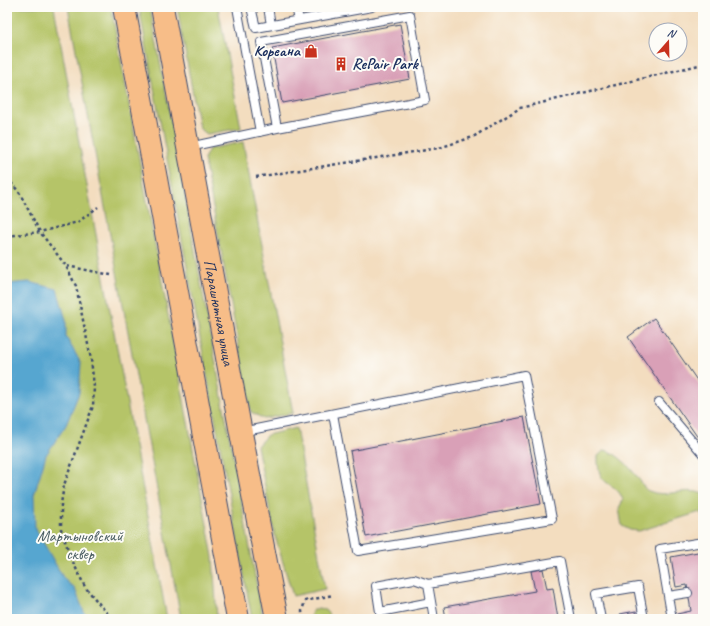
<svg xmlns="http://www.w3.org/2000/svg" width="710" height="626" viewBox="0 0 710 626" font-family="Caveat,sans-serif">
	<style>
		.green { fill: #b5c467; stroke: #687a62 }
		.water { fill: #56a6d0; stroke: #386a97 }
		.building { fill: #d9a0b7 }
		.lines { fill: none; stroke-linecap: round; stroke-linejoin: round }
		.service-casing { stroke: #3b496d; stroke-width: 10 }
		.primary-casing { stroke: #3b496d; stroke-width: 24 }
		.path { stroke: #3b496d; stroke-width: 2.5; stroke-dasharray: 3 3; stroke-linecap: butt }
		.service { stroke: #fff; stroke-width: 8 }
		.primary { stroke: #f7bd88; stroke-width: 22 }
		.labels { text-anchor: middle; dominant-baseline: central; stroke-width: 4; stroke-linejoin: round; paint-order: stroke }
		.poi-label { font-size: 16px; font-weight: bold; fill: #1b2f5e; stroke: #fdfcf7; text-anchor: end }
		.street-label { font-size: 16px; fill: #1b2f5e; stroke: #fdfcf7 }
		.park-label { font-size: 16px; fill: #495c61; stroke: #fdfcf7 }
	</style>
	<rect width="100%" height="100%" fill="#fdfcf7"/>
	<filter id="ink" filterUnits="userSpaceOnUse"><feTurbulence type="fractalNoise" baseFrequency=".025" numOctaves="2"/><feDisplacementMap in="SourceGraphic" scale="8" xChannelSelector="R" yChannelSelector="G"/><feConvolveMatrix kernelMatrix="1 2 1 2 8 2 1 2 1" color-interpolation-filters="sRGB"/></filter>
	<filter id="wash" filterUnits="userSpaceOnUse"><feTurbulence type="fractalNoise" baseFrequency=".012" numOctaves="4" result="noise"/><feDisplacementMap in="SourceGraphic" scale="16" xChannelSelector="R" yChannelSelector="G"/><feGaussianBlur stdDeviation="0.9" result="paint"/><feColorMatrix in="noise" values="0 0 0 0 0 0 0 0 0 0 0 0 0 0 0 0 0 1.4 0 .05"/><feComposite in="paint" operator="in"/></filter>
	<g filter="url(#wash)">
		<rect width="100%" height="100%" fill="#f3ddbf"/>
		<!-- green -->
		<path class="green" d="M7 7H54L167 619H7Z
			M68 7H111L213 557 217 619H181Z
			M139 7H150L263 619H252Z
			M177 7H218L241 128 207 134 199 128Z
			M243 142 293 413 264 419 251 412 204 159 209 149Z
			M296 428 325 589 293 596 275 536 257 446 267 435Z
			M605 450C621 455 631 469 641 482 643 485 645 490 649 491 665 499 686 486 703 494V516L700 512 639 531 630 530 622 526 619 508 623 500C615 478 597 491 598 456Z
			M318 608C325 609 328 611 330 619H310L312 611Z"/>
		<!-- water -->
		<path class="water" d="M29 282 57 289 66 320V337L81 363 79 393 66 425 46 455 34 495 35 528 64 579 75 589 84 612 90 619H7V284Z"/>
		<g id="blocks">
			<!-- building -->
			<path class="building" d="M400 24 410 79 282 103 272 48Z
				M654 318 703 389V445L628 337Z
				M524 417 541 504 366 537 350 451Z
				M703 551V619H678L677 614 691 611 687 585 676 587 671 557Z
				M543 569 547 589 553 588 558 619H446L444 607 535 591 531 571Z
				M636 611 637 619H621L620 614Z"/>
		</g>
	</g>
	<g filter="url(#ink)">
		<use href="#blocks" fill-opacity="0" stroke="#3b496d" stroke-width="1"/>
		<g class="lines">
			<!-- service casing -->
			<g class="service-casing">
				<path id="service" d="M237 7 260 132
					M251 7 256 28 372 7
					M268 7 271 25
					M296 7 299 20
					M410 15 425 100 277 128 261 42Z
					M189 147 277 128
					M659 402 703 454
					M241 432 524 375 552 519 358 551 333 414
					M428 584 414 579 376 586 380 612 431 602
					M668 596 688 593
					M434 619 428 584 560 561 571 619
					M601 619 596 594 638 587 644 619
					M672 619 660 549 703 542"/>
			</g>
			<!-- primary casing -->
			<g class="primary-casing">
				<g id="primary">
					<path d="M124 7 238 619"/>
					<path id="s1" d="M162 7 241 433 277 619"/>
				</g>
			</g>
			<!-- path -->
			<path class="path" d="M256 177 439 148 473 137 520 108 703 64
				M7 178 19 192 40 232 66 266 76 286 91 359 94 387 93 406 64 485 61 504V529L71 558 85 587 112 619
				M7 236 40 232 78 222 98 207
				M67 266 111 275
				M303 619 302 611 305 601 333 595"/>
			<!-- service -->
			<use href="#service" class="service"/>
			<!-- primary -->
			<use href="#primary" class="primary"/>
		</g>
	</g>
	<!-- icons -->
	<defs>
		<g id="shop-bare" transform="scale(1.08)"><path d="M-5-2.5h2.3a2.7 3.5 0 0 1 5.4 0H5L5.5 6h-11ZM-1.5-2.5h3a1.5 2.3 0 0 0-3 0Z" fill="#c8321e" stroke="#fdfcf7" stroke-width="2.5" paint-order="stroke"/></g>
		<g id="building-bare" transform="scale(1.08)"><path d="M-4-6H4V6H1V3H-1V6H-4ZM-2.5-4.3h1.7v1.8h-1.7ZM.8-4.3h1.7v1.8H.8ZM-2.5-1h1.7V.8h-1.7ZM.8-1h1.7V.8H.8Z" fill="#c8321e" stroke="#fdfcf7" stroke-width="2.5" paint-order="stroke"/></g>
	</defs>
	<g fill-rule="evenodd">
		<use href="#shop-bare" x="311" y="51"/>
		<use href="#building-bare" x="341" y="64"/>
	</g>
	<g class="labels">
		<!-- poi labels -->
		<g class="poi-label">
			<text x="300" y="51">Кореана</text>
			<text x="352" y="64" text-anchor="start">RePair Park</text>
		</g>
		<!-- street labels -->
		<g class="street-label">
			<text stroke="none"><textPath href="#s1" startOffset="311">Парашютная улица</textPath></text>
		</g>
		<!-- park labels -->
		<g class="park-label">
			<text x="80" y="536">Мартыновский<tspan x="80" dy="18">сквер</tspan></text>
		</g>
	</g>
	<!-- margin -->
	<rect width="710" height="626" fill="none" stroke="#fdfcf7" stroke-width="24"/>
	<!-- north arrow -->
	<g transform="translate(668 42) rotate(20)"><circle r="19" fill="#fdfcf7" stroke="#a3aaba"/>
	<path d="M0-3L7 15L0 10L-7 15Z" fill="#c8321e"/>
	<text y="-6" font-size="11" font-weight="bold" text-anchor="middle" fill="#1b2f5e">N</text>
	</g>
</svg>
